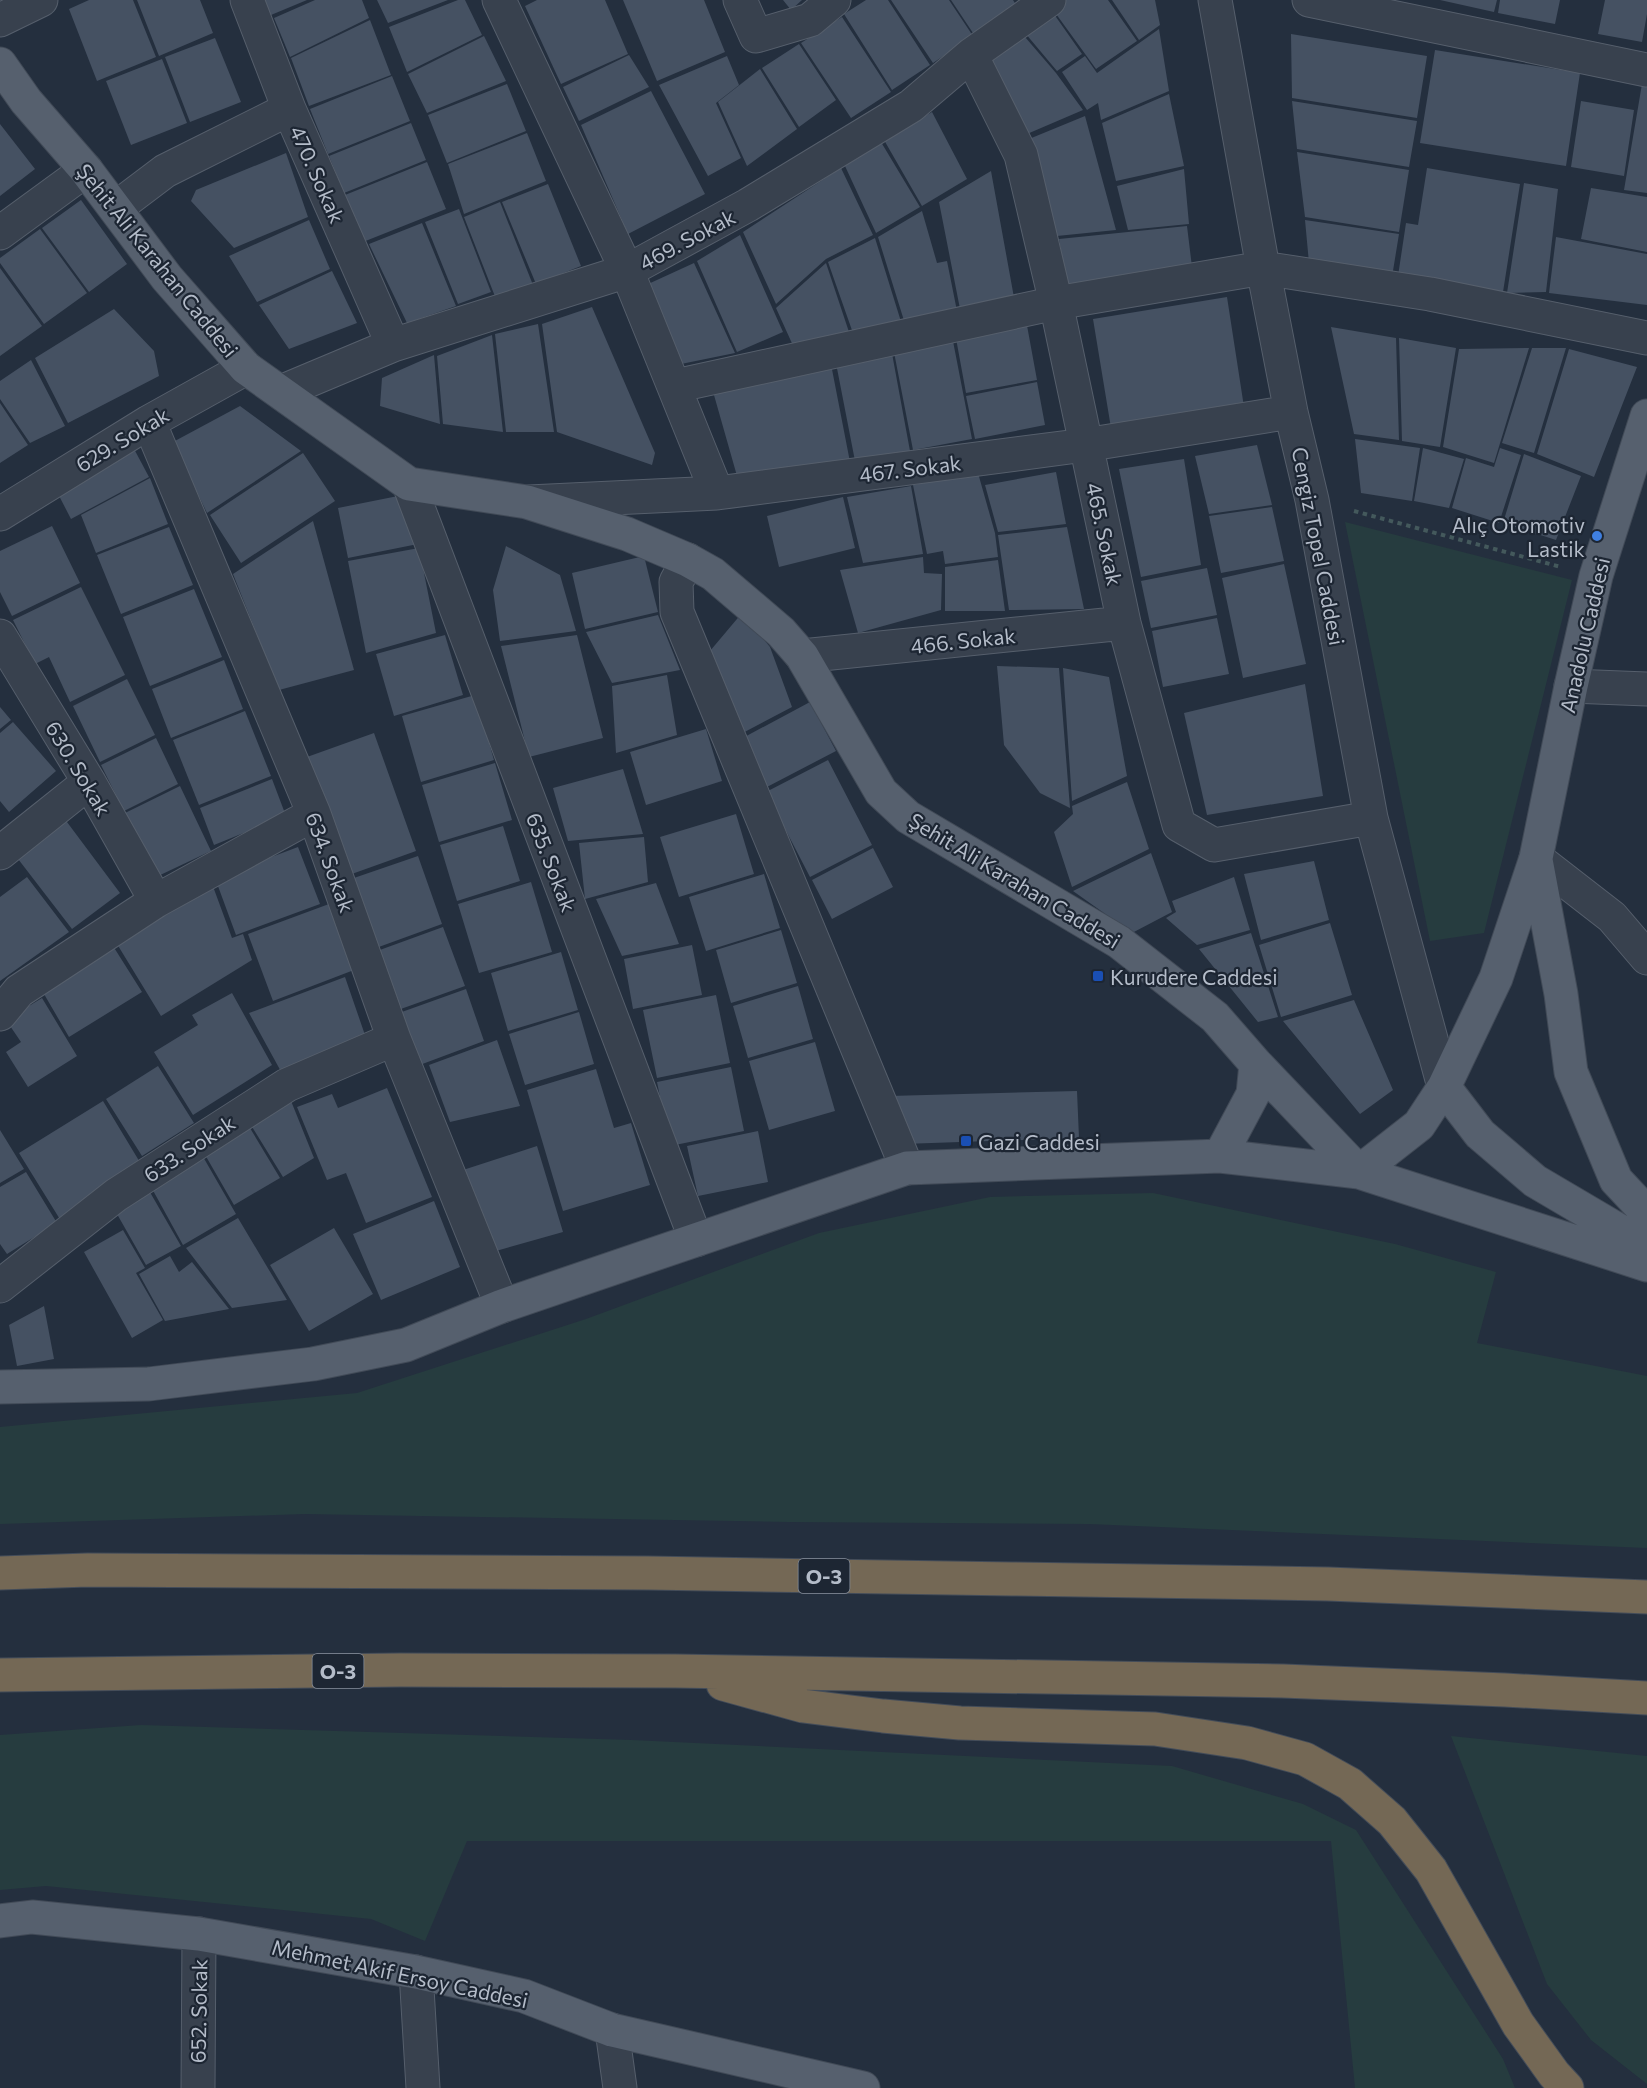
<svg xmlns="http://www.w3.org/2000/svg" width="1647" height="2088" viewBox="0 0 1647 2088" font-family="Commissioner,sans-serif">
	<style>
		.green { fill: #263c3f }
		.building { fill: #455162 }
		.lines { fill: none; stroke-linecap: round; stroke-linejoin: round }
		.minor-casing { stroke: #565f6c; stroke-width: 35 }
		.major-casing { stroke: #414a57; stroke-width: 35 }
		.highway-casing { stroke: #434c59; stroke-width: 35 }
		.path { stroke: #44595c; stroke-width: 4; stroke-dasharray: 4.5 4.5; stroke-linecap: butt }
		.minor { stroke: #38414e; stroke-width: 33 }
		.major { stroke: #56606e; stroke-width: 33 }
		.highway { stroke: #746855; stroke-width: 33 }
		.shop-dot { fill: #3f7fe0; stroke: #1d2633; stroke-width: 2 }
		.transit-dot { fill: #1a4fb4; stroke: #1d2633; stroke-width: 2 }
		.labels { text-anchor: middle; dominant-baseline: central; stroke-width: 4.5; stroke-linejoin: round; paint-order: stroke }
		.shield { fill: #1d2633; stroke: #878f9c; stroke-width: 1.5 }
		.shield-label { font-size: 20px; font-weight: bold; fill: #b4bcc9 }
		.street-label { font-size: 21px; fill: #b4bcc9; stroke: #1d2633 }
		.poi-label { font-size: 21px; fill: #b4bcc9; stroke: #1d2633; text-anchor: start }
	</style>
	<rect width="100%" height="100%" fill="#242f3e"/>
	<!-- green -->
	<path class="green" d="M1345 522 1572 580 1484 933 1430 941Z
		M1153 1193 1395 1244 1496 1272 1477 1343 1647 1376V1548L1089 1524 789 1522 304 1514 0 1524V1427L357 1393 586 1319 819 1233 990 1197Z
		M141 1725 632 1740 1172 1766 1303 1804 1356 1830 1503 2059 1515 2088H1355L1331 1841H467L425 1941 371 1919 46 1886 0 1890V1735Z
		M1451 1736 1647 1756V2084L1591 2040 1547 1984Z"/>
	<!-- building -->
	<path class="building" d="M89 0H133L156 57 97 81 69 9Z
		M137 0H200L213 33 159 56Z
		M264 0H307L271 15Z
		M315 0H362L369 18 290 57 274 18Z
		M377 0H448L388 23Z
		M458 0H465L482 35 407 72 389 27Z
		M537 0H605L628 54 561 84 525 6Z
		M623 0H704L725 52 657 81Z
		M783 0H802L791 10Z
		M866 0H888L930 65 892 90 844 14Z
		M891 0H949L973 36 933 63Z
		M951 0H1013L1018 8 975 36Z
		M1061 0H1108L1137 41 1096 69 1051 7Z
		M1112 0H1155L1160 25 1139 40Z
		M1440 0H1497L1494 12Z
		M1500 0H1560L1555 24 1498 13Z
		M1605 0H1647V14L1642 42 1598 34Z
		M1049 7 1082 54 1057 71 1020 27Z
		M842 17 891 92 851 118 801 43Z
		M370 20 391 75 309 106 291 58Z
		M1159 29 1169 91 1101 120 1098 103 1087 110 1062 72 1085 56 1097 73Z
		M1019 30 1056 73 1083 110 1027 134 988 58Z
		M1291 34 1427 56 1417 118 1292 98Z
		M484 36 506 81 427 113 408 74Z
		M215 38 241 102 190 122 165 57Z
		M799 44 836 100 799 127 762 68Z
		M1435 50 1580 73 1566 166 1420 143Z
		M629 55 649 87 579 121 563 87Z
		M727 56 739 85 716 103 741 158 708 176 659 85Z
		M162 59 187 123 131 145 106 81Z
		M760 69 797 129 747 166 718 102Z
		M392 76 410 121 328 154 310 109Z
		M507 84 526 131 447 163 428 115Z
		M1642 84 1647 85V193L1624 190Z
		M651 91 705 194 628 234 581 125Z
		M1169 94 1184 166 1116 181 1102 123Z
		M1292 101 1417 121 1409 167 1297 149Z
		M1581 101 1634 110 1624 176 1571 167Z
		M932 112 967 179 922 206 884 140Z
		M1085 116 1116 230 1057 236 1029 139Z
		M411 123 426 160 344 193 329 156Z
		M0 124 35 169 0 196Z
		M527 133 546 181 464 214 448 164Z
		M881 142 920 207 876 233 845 166Z
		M1297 152 1409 170 1399 232 1305 217Z
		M286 153 308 217 234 248 191 201 196 190Z
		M427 162 446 209 363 242 345 195Z
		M841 168 873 235 826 259 776 304 743 232Z
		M1427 168 1520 184 1503 292 1398 276 1406 223 1418 225Z
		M1184 169 1189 224 1128 230 1117 186Z
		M991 171 1015 303 961 314 939 202Z
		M1524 183 1558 189 1546 292 1507 293Z
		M548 184 581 266 536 284 502 202Z
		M1591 188 1647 197V252L1581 239Z
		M81 200 127 264 89 292 42 228Z
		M500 202 533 285 496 299 464 217Z
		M459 209 491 292 458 304 425 222Z
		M922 211 937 263 947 261 958 316 906 327 878 237Z
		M309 220 330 269 257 302 229 256Z
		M1305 220 1399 234 1392 277 1309 263Z
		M422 223 456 306 407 323 369 244Z
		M1187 226 1192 267 1067 287 1059 239Z
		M40 229 87 293 44 324 0 263V258Z
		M740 235 783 332 737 352 697 261Z
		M1556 237 1647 254V305L1549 293Z
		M875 238 903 328 854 336 828 262Z
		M694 263 735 353 681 364 646 285Z
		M826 263 851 338 795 350 776 308Z
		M0 268 42 326 0 356Z
		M332 271 357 323 289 349 259 305Z
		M1227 297 1244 407 1111 428 1093 319Z
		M592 307 655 453 652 465 557 432 542 324Z
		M114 309 154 351 159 376 68 423 35 358Z
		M1026 320 1037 380 966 393 955 333Z
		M538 324 554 432H506L495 334Z
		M1331 327 1396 338 1399 440 1354 434Z
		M492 335 503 432 443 424 437 356Z
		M952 336 972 439 913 450 893 347Z
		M1399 338 1456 348 1440 447 1402 441Z
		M891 348 910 451 855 461 835 358Z
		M1529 348 1494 463 1443 447 1459 349Z
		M1532 348H1566L1534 453 1502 443Z
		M1569 349 1637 367 1594 477 1537 454Z
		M434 355 440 424 380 406 382 378Z
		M830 359 850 462 739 483 710 381Z
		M31 360 65 426 30 443 0 399V381Z
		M1037 382 1045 425 975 439 966 396Z
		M0 403 28 445 0 463Z
		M240 406 301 451 207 513 173 442Z
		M1355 439 1420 448 1412 501 1361 493Z
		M1257 445 1272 505 1209 514 1195 456Z
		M133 447 149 477 71 519 55 488Z
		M1423 448 1464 459 1449 508 1414 501Z
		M1500 448 1521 455 1499 523 1452 508 1466 458 1494 467Z
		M303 453 335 501 241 563 210 515Z
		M1524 454 1581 476 1556 540 1503 523Z
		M1184 459 1201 565 1141 577 1119 469Z
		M1056 472 1066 524 998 532 985 485Z
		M978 473 995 533 998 557 945 564 943 551 927 554 913 485Z
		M150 478 168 524 96 553 81 515Z
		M911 486 923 554 863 563 847 497Z
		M408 494 418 544 348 558 338 508Z
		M843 497 855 548 779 567 767 516Z
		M1272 507 1284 561 1221 573 1209 516Z
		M313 521 354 670 279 690 233 574Z
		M52 526 80 583 12 616 0 592V551Z
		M169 527 193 585 121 614 97 555Z
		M1067 527 1084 609 1009 610 998 535Z
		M506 546 560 575 576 631 500 641 493 590Z
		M419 548 436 633 366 653 348 561Z
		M644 556 658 612 585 629 572 573Z
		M923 557 924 573 942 574 941 610 858 633 840 570Z
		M998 560 1005 611H945V567Z
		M1284 564 1306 664 1243 678 1222 578Z
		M1207 568 1217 615 1151 628 1141 581Z
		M81 587 125 675 70 702 49 657 35 664 13 620Z
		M194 589 222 657 150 686 123 617Z
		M742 613 770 647 792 707 737 736 710 651Z
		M658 615 680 670 612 683 586 632Z
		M1217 618 1229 674 1163 687 1152 631Z
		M445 635 463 695 394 716 376 654Z
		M577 635 603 738 529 757 501 646Z
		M224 660 243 709 171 738 152 689Z
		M997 666 1059 668 1070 808 1040 793 1004 745Z
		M1063 668 1109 677 1127 776 1072 801Z
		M667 675 677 735 616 753 612 686Z
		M127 679 155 735 100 762 73 706Z
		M1305 684 1323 796 1207 815 1184 713Z
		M475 695 494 760 421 782 402 716Z
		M810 702 836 751 765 788 739 740Z
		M0 707 11 720 0 729Z
		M245 711 271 776 199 805 173 740Z
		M13 722 56 771 9 812 0 801V733Z
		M706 729 722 781 646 805 630 752Z
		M374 733 416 851 349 875 307 757Z
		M156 738 178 784 124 811 101 765Z
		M828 760 872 845 810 877 766 792Z
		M495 763 512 820 439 842 422 785Z
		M623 769 643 834 568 841 553 788Z
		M272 779 286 816 214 845 200 808Z
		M1127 782 1149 849 1072 887 1054 832 1073 814 1072 806Z
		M180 786 211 851 156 877 125 813Z
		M736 814 754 874 679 897 660 837Z
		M64 818 120 893 72 929 15 855Z
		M503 826 520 881 457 901 440 845Z
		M644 837 648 882 585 899 579 843Z
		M298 847 320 904 236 935 215 878Z
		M873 848 893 887 832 919 812 880Z
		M1151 853 1172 912 1132 933 1073 891Z
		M418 856 442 924 376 948 351 879Z
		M1314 861 1329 920 1261 940 1244 874Z
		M764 874 780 928 706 951 689 897Z
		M27 877 69 932 0 981V897Z
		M1234 877 1250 930 1197 945 1166 918 1176 912 1172 901Z
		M211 881 232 938 243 934 252 960 161 1016 117 944Z
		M531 882 552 952 479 973 458 904Z
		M656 883 679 944 622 956 596 899Z
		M329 904 354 970 273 1001 248 934Z
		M1330 923 1352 995 1281 1017 1259 945Z
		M443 927 465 986 398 1010 377 951Z
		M781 930 797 983 731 1003 716 950Z
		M1251 933 1278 1017 1258 1022 1199 949Z
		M692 945 702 995 633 1009 624 959Z
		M113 946 142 992 69 1037 44 994Z
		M561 952 578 1010 508 1031 491 973Z
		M345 977 365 1035 284 1077 249 1013Z
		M798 986 813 1039 748 1058 733 1006Z
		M466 989 484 1041 417 1066 399 1013Z
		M232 993 272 1065 193 1115 154 1052 198 1025 192 1015Z
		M716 995 730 1063 657 1078 643 1010Z
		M42 998 77 1056 28 1087 6 1052 21 1042 6 1020Z
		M1354 1000 1393 1090 1360 1114 1283 1021Z
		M579 1012 594 1064 525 1085 509 1034Z
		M497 1040 520 1106 450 1122 429 1065Z
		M815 1042 835 1111 769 1130 749 1061Z
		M158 1066 194 1123 142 1156 106 1099Z
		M731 1067 744 1131 670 1146 657 1082Z
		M596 1069 614 1128 631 1123 650 1185 563 1211 527 1090Z
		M387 1088 432 1197 366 1223 346 1173 327 1180 297 1107 332 1094 338 1108Z
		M287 1091 314 1158 283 1177 246 1117Z
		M1077 1091 1079 1138 903 1144 889 1096Z
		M103 1101 144 1169 61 1221 19 1153Z
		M244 1118 280 1178 234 1205 204 1153Z
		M0 1130 24 1169 0 1183Z
		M758 1131 768 1182 698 1196 687 1146Z
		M537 1146 563 1232 489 1253 463 1170Z
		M202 1155 236 1214 183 1245 150 1185Z
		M26 1172 57 1223 7 1254 0 1244V1187Z
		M147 1187 181 1246 146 1265 113 1207Z
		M434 1201 460 1267 381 1300 353 1234Z
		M238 1218 266 1265 287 1300 232 1308 186 1248Z
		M334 1228 373 1294 309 1331 270 1265Z
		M123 1230 145 1268 136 1273 163 1320 132 1338 84 1252Z
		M170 1256 179 1272 192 1262 229 1309 165 1321 139 1274Z
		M44 1306 54 1359 17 1366 9 1325Z"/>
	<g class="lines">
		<!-- minor casing -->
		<g class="minor-casing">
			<path id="minor" d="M247 0 289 109 393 345
				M499 0 627 271 717 493
				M740 0 756 36 810 20 834 0
				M1215 0 1263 268 1291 412 1312 500 1371 818 1444 1087
				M1309 0 1647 70
				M0 20 41 0
				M971 55 1021 155 1056 303 1124 623 1179 825 1214 845 1371 818
				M116 208 165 171 289 109
				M0 233 86 170
				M675 386 1056 303 1263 268 1430 294 1647 338
				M281 392 393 345 627 271 748 205 911 106 971 55 1049 0
				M149 422 314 814 394 1039 502 1306
				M409 484 696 1240
				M529 502 717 493 1085 445 1291 412
				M0 514 149 422 246 368
				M688 560 676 582 677 612 907 1168
				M0 636 89 782 156 901
				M802 656 1124 623
				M1571 686 1647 689
				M0 853 89 782
				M1536 858 1612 917 1647 958
				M0 1014 19 991 156 901 314 814
				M0 1286 116 1195 287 1085 394 1039
				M416 1972 423 2088
				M612 2030 620 2088
				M198 2088 199 1934"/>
		</g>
		<!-- major casing -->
		<g class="major-casing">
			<path id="major" d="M0 64 26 101 86 170 167 278 246 368 409 484 527 502 627 534 688 560 713 574 781 632 802 656 881 792 908 817 1119 942 1215 1017 1256 1064 1359 1172
				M1536 860 1561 994 1571 1072 1616 1180 1647 1213
				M1444 1087 1480 1134 1535 1181 1647 1247
				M1220 1156 1253 1094 1256 1064
				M1359 1172 1419 1125 1444 1087 1496 978 1536 858 1571 686 1596 576 1647 416
				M0 1387 149 1384 313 1364 406 1345 502 1306 907 1168 1220 1156 1359 1172 1647 1265
				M0 1921 32 1917 199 1934 416 1972 524 1996 612 2030 863 2088"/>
		</g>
		<!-- highway casing -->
		<g class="highway-casing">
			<path id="highway" d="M0 1573 88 1570 648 1573 1012 1579 1328 1584 1647 1597
				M0 1675 400 1670 675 1671 1283 1681 1505 1690 1647 1698
				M723 1684 803 1706 883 1716 960 1723 1155 1729 1247 1743 1305 1759 1350 1784 1392 1821 1431 1870 1518 2024 1554 2074 1567 2088"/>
		</g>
		<!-- path -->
		<path class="path" d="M1354 511 1561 567"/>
		<!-- minor -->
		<use href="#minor" class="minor"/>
		<!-- major -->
		<use href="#major" class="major"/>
		<!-- highway -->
		<use href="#highway" class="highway"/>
	</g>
	<!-- markers -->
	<circle class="shop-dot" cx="1597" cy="536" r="6"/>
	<g class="transit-dot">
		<rect x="1092" y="970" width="12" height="12" rx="3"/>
		<rect x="960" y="1135" width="12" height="12" rx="3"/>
	</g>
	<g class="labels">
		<!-- shield labels -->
		<g class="shield">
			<rect x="798.5" y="1559" width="51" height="34" rx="4.5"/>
			<rect x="312.5" y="1654" width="51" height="34" rx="4.5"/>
		</g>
		<g class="shield-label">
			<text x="824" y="1576">O-3</text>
			<text x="338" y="1671">O-3</text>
		</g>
		<!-- street labels -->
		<g class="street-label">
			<text transform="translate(318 174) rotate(66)">470. Sokak</text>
			<text transform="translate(687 239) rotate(-28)">469. Sokak</text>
			<text transform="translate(158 260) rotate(51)">Şehit Ali Karahan Caddesi</text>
			<text transform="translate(122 439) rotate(-31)">629. Sokak</text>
			<text transform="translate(910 468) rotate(-7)">467. Sokak</text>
			<text transform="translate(1105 534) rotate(78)">465. Sokak</text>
			<text transform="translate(1319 546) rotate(79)">Cengiz Topel Caddesi</text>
			<text transform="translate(1584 635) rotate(-77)">Anadolu Caddesi</text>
			<text transform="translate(963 640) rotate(-6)">466. Sokak</text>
			<text transform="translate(79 768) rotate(59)">630. Sokak</text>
			<text transform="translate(331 862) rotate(70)">634. Sokak</text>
			<text transform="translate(552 862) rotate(69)">635. Sokak</text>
			<text transform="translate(1015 880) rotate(31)">Şehit Ali Karahan Caddesi</text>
			<text transform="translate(189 1148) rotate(-33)">633. Sokak</text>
			<text transform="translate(400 1973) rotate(12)">Mehmet Akif Ersoy Caddesi</text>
			<text transform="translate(198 2011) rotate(-89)">652. Sokak</text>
		</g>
		<!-- poi labels -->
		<g class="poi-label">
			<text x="1585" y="524" text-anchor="end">Alıç Otomotiv<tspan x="1585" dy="24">Lastik</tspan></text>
			<text x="1110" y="976">Kurudere Caddesi</text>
			<text x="978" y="1141">Gazi Caddesi</text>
		</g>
	</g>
</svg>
